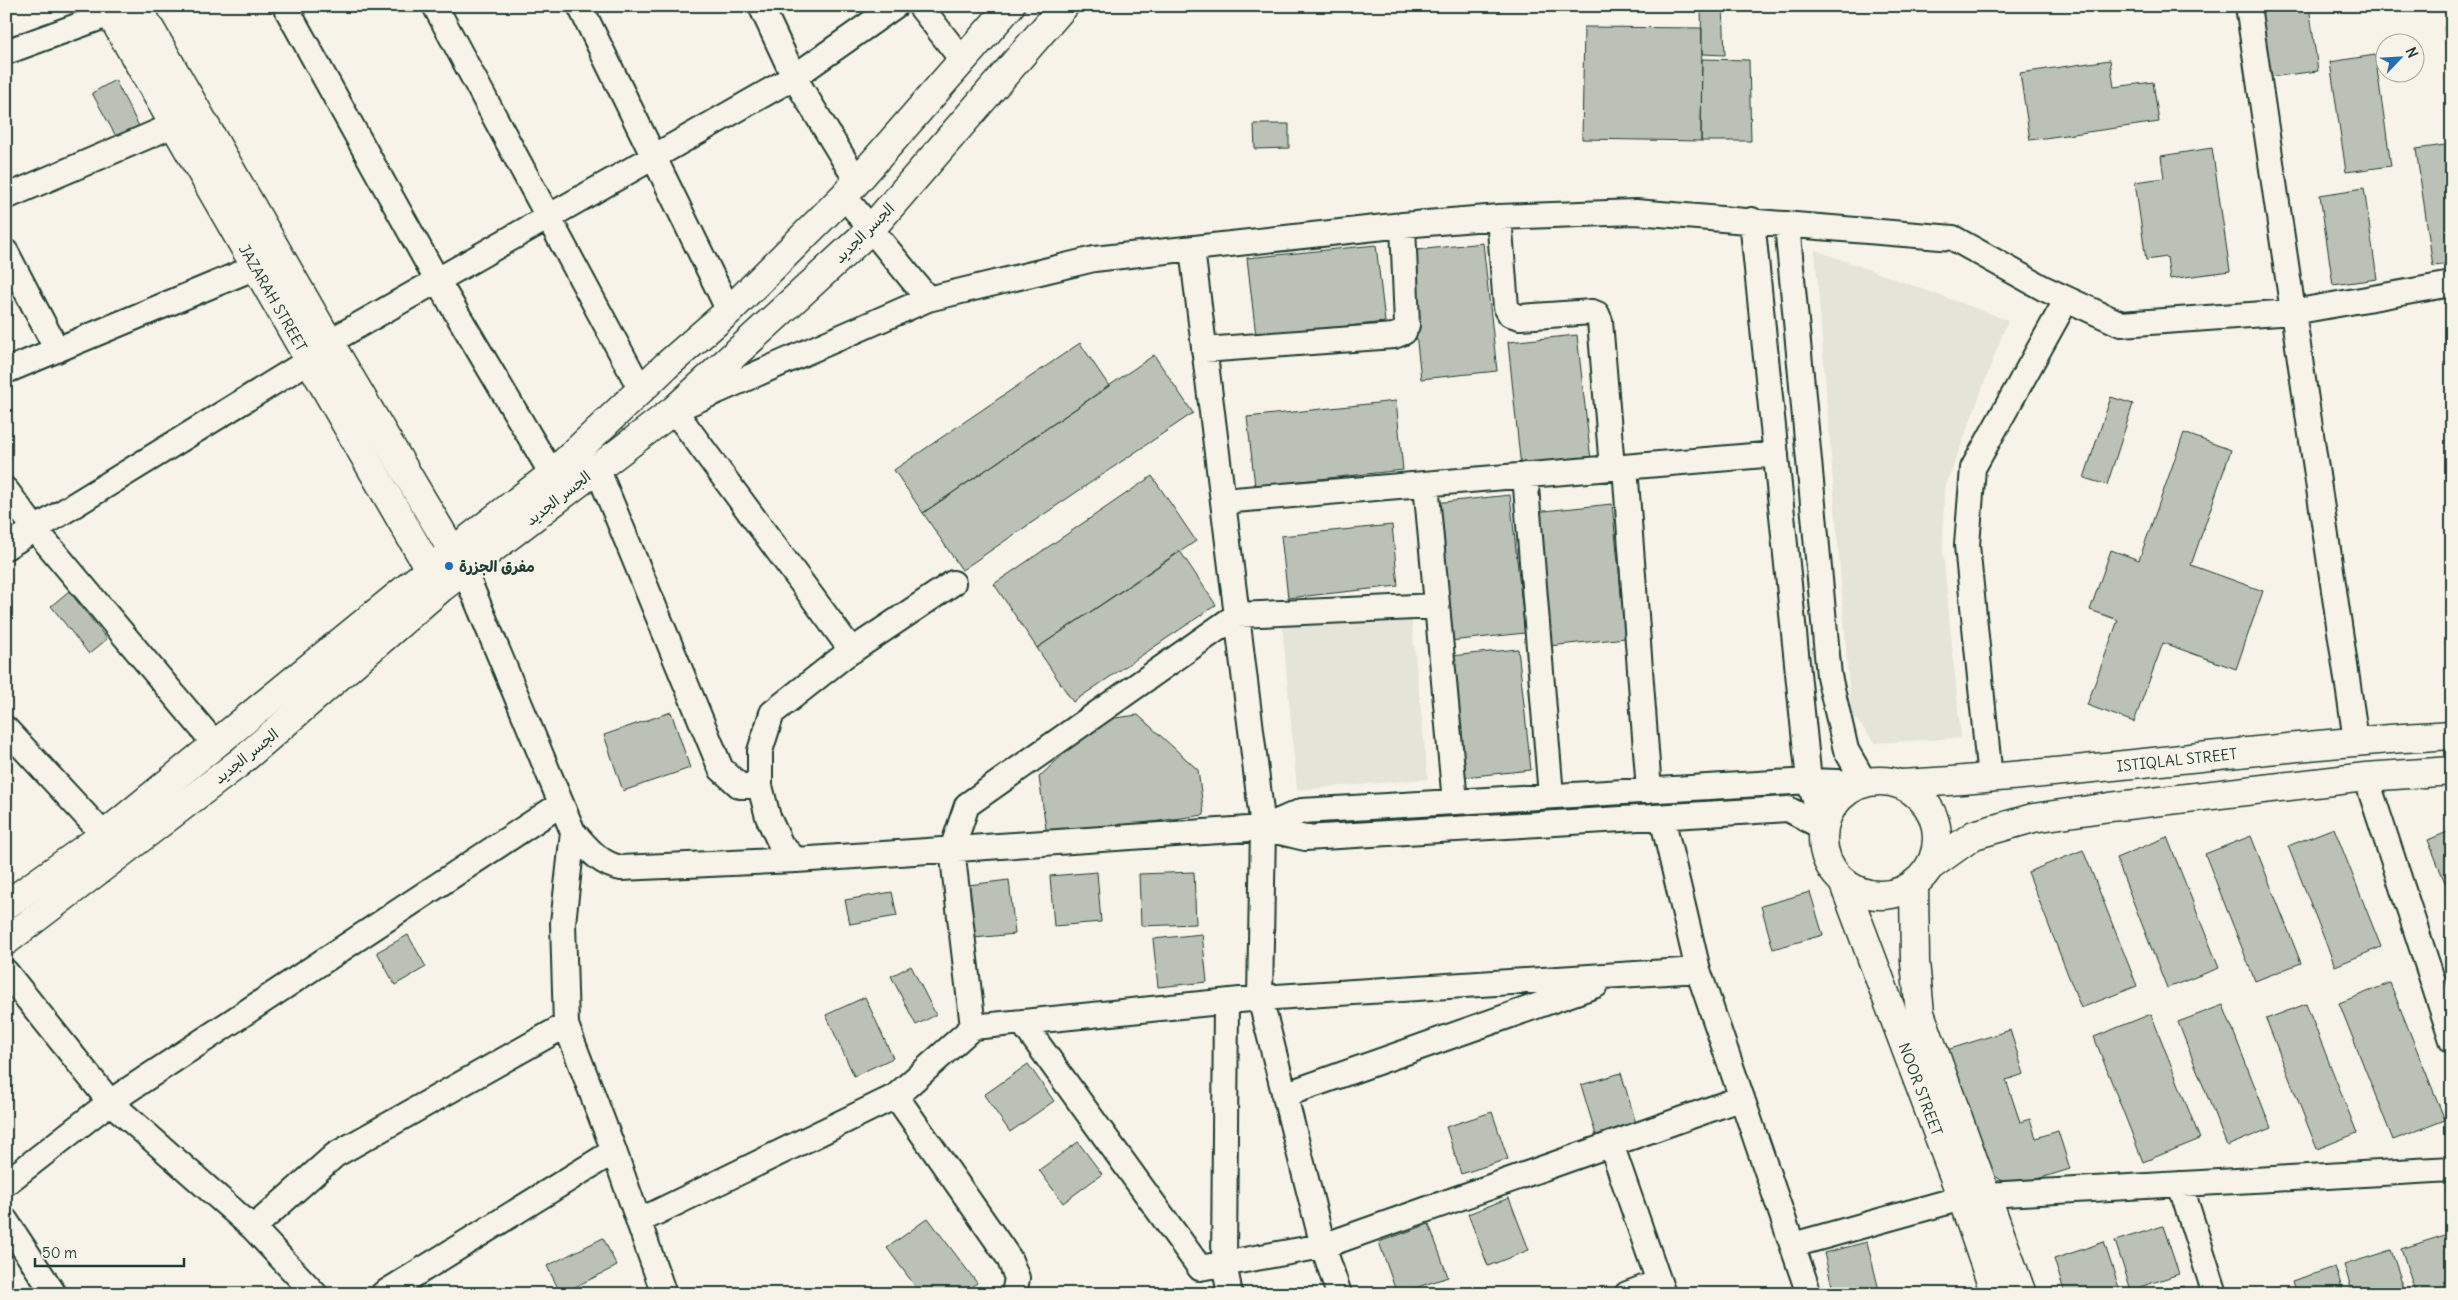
<svg xmlns="http://www.w3.org/2000/svg" width="2458" height="1300" viewBox="0 0 2458 1300" font-family="Delius,'Playpen Sans Arabic',sans-serif">
	<style>
		.built { fill: #e5e4d9 }
		.building { fill: #bbc1b6; stroke: #1f3d34 }
		.lines { fill: none; stroke-linecap: round; stroke-linejoin: round }
		.minor-casing { stroke: #1f3d34; stroke-width: 28 }
		.major-casing { stroke: #1f3d34; stroke-width: 31 }
		.minor { stroke: #f7f3e8; stroke-width: 24 }
		.major { stroke: #f7f3e8; stroke-width: 28 }
		.poi-dot { fill: #1f6fb2; stroke: #f7f3e8; stroke-width: 2 }
		.labels { text-anchor: middle; dominant-baseline: central; stroke-width: 4.5; stroke-linejoin: round; paint-order: stroke }
		.street-label { font-size: 15px; fill: #1f3d34; stroke: #f7f3e8 }
		.poi-label { font-size: 15px; font-weight: bold; fill: #1f3d34; stroke: #f7f3e8; text-anchor: start }
	</style>
	<rect width="100%" height="100%" fill="#f7f3e8"/>
	<filter id="ink" filterUnits="userSpaceOnUse"><feTurbulence type="fractalNoise" baseFrequency=".02" numOctaves="2"/><feDisplacementMap in="SourceGraphic" scale="10" xChannelSelector="R" yChannelSelector="G"/><feConvolveMatrix kernelMatrix="1 2 1 2 8 2 1 2 1" color-interpolation-filters="sRGB"/></filter>
	<g filter="url(#ink)">
		<!-- built -->
		<path class="built" d="M1815 250 2008 320 1944 491 1943 552 1961 738 1875 743 1851 713Z
			M1411 615 1428 779 1297 790 1282 623Z"/>
		<!-- building -->
		<path class="building" d="M1701 6H1723L1725 55 1702 54Z
			M2260 6H2309L2318 71 2270 77Z
			M2452 26V82L2444 27Z
			M1584 27 1702 28 1701 141 1582 139Z
			M2375 55 2391 166 2346 172 2330 62Z
			M1702 59 1749 60 1751 141H1701Z
			M2110 60 2114 87 2153 82 2159 122 2030 140 2020 73Z
			M115 80 140 128 118 140 92 93Z
			M1254 124H1289V148L1255 149Z
			M2452 144V264L2433 266 2416 149Z
			M2212 148 2230 271 2170 279 2167 257 2146 260 2135 182 2164 178 2161 156Z
			M2364 188 2377 279 2333 285 2320 195Z
			M1483 243 1497 371 1421 379 1407 251Z
			M1376 245 1385 322 1256 336 1247 258Z
			M1577 335 1591 460 1521 468 1508 342Z
			M1080 343 1109 386 923 513 894 470Z
			M1154 355 1193 413 962 570 923 513Z
			M2111 397 2133 404 2107 485 2084 478Z
			M1396 401 1403 470 1255 486 1247 417Z
			M2184 433 2231 450 2191 565 2263 591 2236 669 2163 643 2134 722 2087 705 2118 620 2090 610 2111 550 2139 560Z
			M1152 476 1196 541 1037 648 994 584Z
			M1510 495 1525 633 1450 641 1435 503Z
			M1612 504 1626 638 1549 646 1534 512Z
			M1392 525 1398 586 1288 598 1281 536Z
			M1180 551 1216 605 1073 702 1037 648Z
			M69 591 107 639 89 654 51 606Z
			M1518 649 1531 770 1464 777 1451 656Z
			M671 712 690 768 623 791 604 735Z
			M1138 715 1198 770 1204 815 1047 836 1039 777 1100 720Z
			M2334 828 2381 947 2335 966 2288 846Z
			M2452 830V900L2428 840Z
			M2251 836 2301 963 2255 981 2205 854Z
			M2167 837 2219 968 2167 988 2116 858Z
			M2083 850 2137 986 2081 1008 2028 872Z
			M1097 872 1101 922 1054 926 1050 876Z
			M1194 872 1196 924 1141 926 1139 874Z
			M1009 880 1015 934 974 938 968 885Z
			M892 892 897 916 850 924 845 900Z
			M1810 892 1823 935 1773 949 1761 906Z
			M1202 934 1207 982 1158 987 1153 939Z
			M408 935 426 967 395 985 377 952Z
			M911 966 936 1015 916 1025 891 976Z
			M2390 983 2445 1120 2393 1140 2339 1003Z
			M865 997 893 1058 854 1076 826 1015Z
			M2306 1004 2357 1133 2317 1149 2266 1019Z
			M2223 1005 2271 1128 2227 1146 2178 1022Z
			M2151 1014 2200 1139 2143 1162 2094 1037Z
			M2010 1030 2024 1074 2006 1080 2020 1122 2030 1119 2036 1138 2058 1131 2070 1169 2012 1187 1984 1169 1947 1050Z
			M1028 1064 1054 1101 1010 1132 984 1095Z
			M1621 1073 1636 1123 1596 1135 1581 1085Z
			M1492 1112 1508 1159 1461 1174 1446 1127Z
			M1078 1142 1102 1174 1063 1203 1039 1170Z
			M1509 1198 1529 1250 1488 1266 1468 1214Z
			M928 1218 977 1283 963 1294H921L887 1248Z
			M1429 1224 1448 1277 1397 1294 1379 1242Z
			M2163 1226 2179 1274 2131 1290 2115 1241Z
			M2451 1233 2452 1287 2430 1294H2416L2401 1249Z
			M603 1238 617 1266 561 1294 547 1266Z
			M1867 1242 1880 1294H1834L1824 1253Z
			M2104 1242 2121 1294H2065L2054 1259Z
			M2391 1250 2406 1294H2353L2344 1265Z
			M2335 1267 2344 1294H2296L2292 1281Z
			M2183 1286 2186 1294H2160Z
			M420 1288 423 1294H410Z
			M2278 1288 2280 1294H2261Z"/>
		<g class="lines">
			<!-- minor casing -->
			<g class="minor-casing">
				<path id="minor" d="M285 6 437 280 552 474
					M435 6 641 390
					M580 6 729 311
					M761 6 794 77 857 181
					M920 6 963 61
					M2248 6 2356 740
					M6 52 110 14
					M844 196 928 299
					M6 197 174 125
					M1499 217 1506 307 1510 314 1520 317 1592 312 1597 314 1600 321 1612 468
					M1752 220 1809 781 1824 828
					M1787 224 1829 676 1846 750 1865 783
					M1192 249 1263 828 1260 998 1323 1246 1339 1294
					M6 252 57 350
					M329 342 794 77 895 6
					M1204 350 1394 336 1404 332 1407 325 1403 225
					M6 371 256 267
					M1625 467 1649 791
					M597 468 721 769 740 786H760
					M1525 475 1551 796
					M1426 484 1455 802
					M6 490 35 529 216 745
					M1223 501 1776 454
					M6 547 310 360
					M464 570 573 832C587 847 599 864 621 868L796 860 1263 828 1305 838 1788 809 1824 828
					M852 651 674 410 928 299 1094 259 1403 225 1499 217 1636 212 1953 238 2043 288 2121 324 2293 312 2452 284
					M6 729 104 835
					M2366 777 2452 1040
					M1990 779 1967 545 1973 468 2067 299
					M1662 817 1698 970 1809 1294
					M1263 828 1302 811 1809 781 1865 783
					M573 832 563 923 566 1025 614 1151 664 1294
					M796 860 781 845 768 817 760 786V751L772 713 844 656 953 583
					M6 972 110 1102 253 1228 315 1294
					M1226 1002 1224 1264 1230 1294
					M1022 1022 1200 1268 1323 1246 1742 1098
					M973 1027 952 849 967 805 1237 615 1437 606
					M1284 1095 1596 985
					M896 1096 1009 1258 1017 1278 1014 1294
					M1611 1144 1659 1282
					M6 1183 110 1102 561 804
					M2180 1184 2215 1294
					M1987 1195 2452 1169
					M6 1221 54 1294
					M639 1221 896 1096 973 1027 1260 998 1698 970
					M253 1228 335 1155 566 1025
					M1793 1245 1962 1198
					M383 1294 614 1151
					M1627 1294 1659 1282 1663 1294"/>
			</g>
			<!-- major casing -->
			<g class="major-casing">
				<g id="major">
					<path id="s1" d="M106 6 439 586"/>
					<path d="M137 6 329 342 462 567"/>
					<circle cx="1880" cy="838" r="57"/>
					<path id="s2" d="M1900 784C2084 774 2267 745 2452 735"/>
					<path d="M1932 865 1974 835 2033 818 2110 807 2366 777 2452 771"/>
					<path id="s3" d="M1844 884 1962 1198 1995 1294"/>
					<path d="M1914 886 1915 962 1920 1013 2022 1294"/>
					<path d="M6 905 104 835 430 569 552 474 667 365 729 311 844 196 1010 6"/>
					<path d="M6 941 239 763 441 588 674 410 870 230 1064 6"/>
				</g>
			</g>
			<!-- minor -->
			<use href="#minor" class="minor"/>
			<!-- major -->
			<use href="#major" class="major"/>
		</g>
	</g>
	<!-- markers -->
	<circle class="poi-dot" cx="449" cy="566" r="5"/>
	<g class="labels">
		<!-- street labels -->
		<g class="street-label">
			<text transform="translate(864 233) rotate(-45)">الجسر الجديد</text>
			<text stroke="none"><textPath href="#s1" startOffset="336">JAZARAH STREET</textPath></text>
			<text transform="translate(558 498) rotate(-38)">الجسر الجديد</text>
			<text transform="translate(246 756) rotate(-39)">الجسر الجديد</text>
			<text stroke="none"><textPath href="#s2" startOffset="278">ISTIQLAL STREET</textPath></text>
			<text stroke="none"><textPath href="#s3" startOffset="219">NOOR STREET</textPath></text>
		</g>
		<!-- poi labels -->
		<g class="poi-label">
			<text x="459" y="566">مفرق الجزرة</text>
		</g>
	</g>
	<!-- margin -->
	<rect width="2458" height="1300" fill="none" stroke="#f7f3e8" stroke-width="25"/>
	<rect x="12" y="12" width="2433" height="1275" fill="none" stroke="#1f3d34" stroke-width="2" filter="url(#ink)"/>
	<!-- north arrow -->
	<g transform="translate(2400 58) rotate(65)"><circle r="24" fill="#f7f3e8" stroke="#a1aaa0"/>
	<path d="M0-4L9 19L0 12L-9 19Z" fill="#1f6fb2"/>
	<text y="-8" font-size="14" font-weight="bold" text-anchor="middle" fill="#1f3d34">N</text>
	</g>
	<!-- scale -->
	<path d="M35 1258v8h149v-8" fill="none" stroke="#1f3d34" stroke-width="2.5"/>
	<text x="42" y="1258" font-size="15" fill="#1f3d34" stroke="#f7f3e8" stroke-width="4" paint-order="stroke">50 m</text>
</svg>
